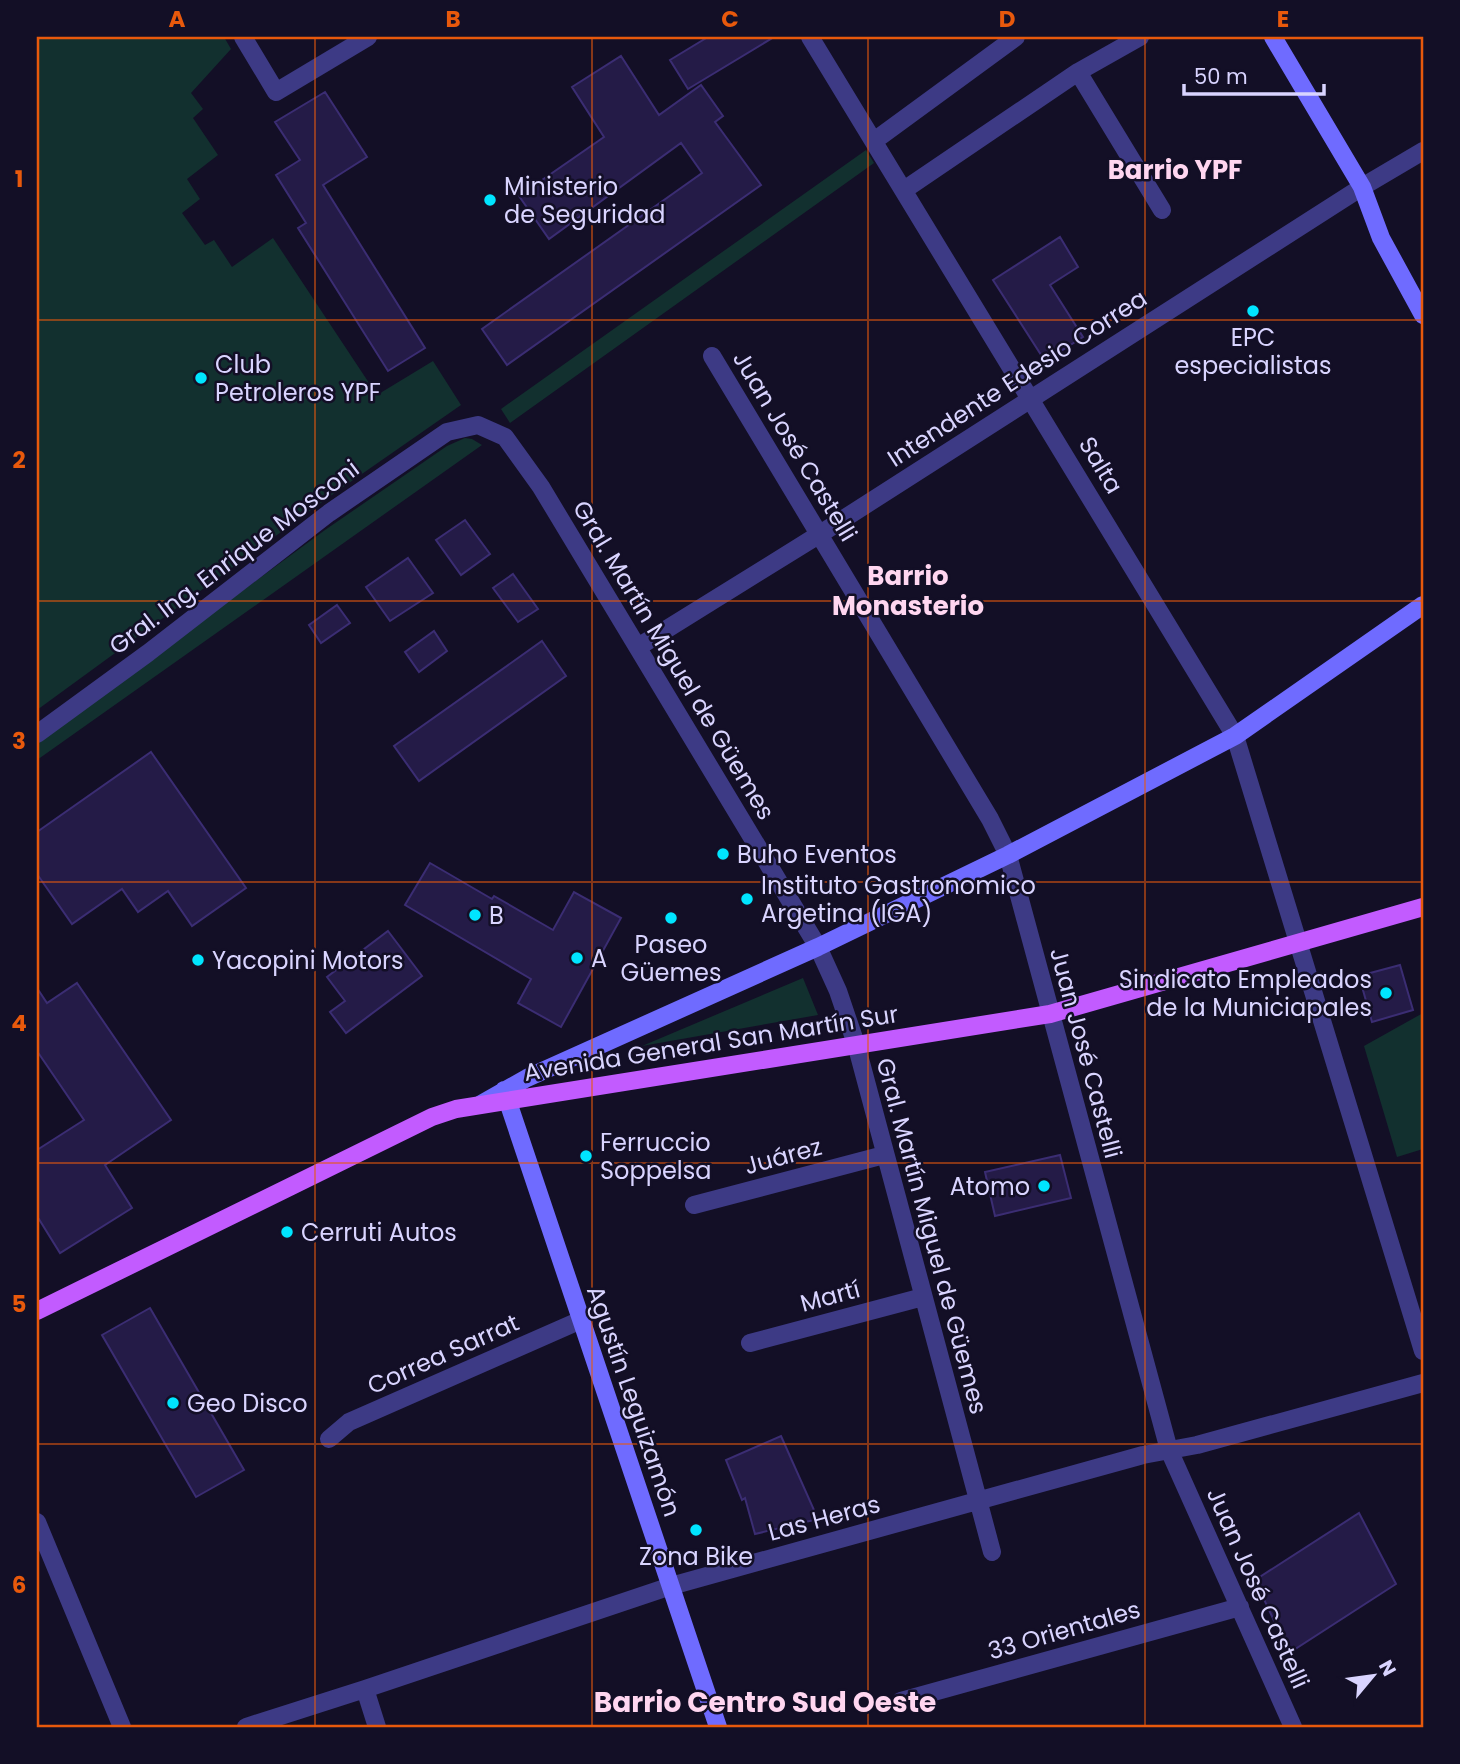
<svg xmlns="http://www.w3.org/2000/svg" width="1460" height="1764" viewBox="0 0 1460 1764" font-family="Poppins,sans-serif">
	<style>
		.green { fill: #12302f }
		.building { fill: #241b47; stroke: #3b2d73; stroke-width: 2 }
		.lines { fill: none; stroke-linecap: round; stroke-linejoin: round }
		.street { stroke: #3d3a85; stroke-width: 18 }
		.secondary { stroke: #6f6bff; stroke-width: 18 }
		.primary { stroke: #c25bff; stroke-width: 18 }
		.grid { fill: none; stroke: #e8590c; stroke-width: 2; stroke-opacity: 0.55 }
		.poi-dot { fill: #00e5ff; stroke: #130f26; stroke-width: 2.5 }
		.labels { text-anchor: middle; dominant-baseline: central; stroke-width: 5; stroke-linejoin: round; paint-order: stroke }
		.poi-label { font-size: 24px; fill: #d9d4ff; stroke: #130f26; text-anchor: start }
		.street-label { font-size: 24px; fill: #d9d4ff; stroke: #130f26 }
		.neighbourhood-label { font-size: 26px; font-weight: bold; fill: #ffd6f0; stroke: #130f26 }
		.quarter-label { font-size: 28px; font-weight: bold; fill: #ffd6f0; stroke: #130f26 }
		.neatline { fill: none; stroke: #e8590c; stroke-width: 2.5 }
		.grid-label { font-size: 23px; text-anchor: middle; font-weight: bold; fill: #e8590c }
	</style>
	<rect width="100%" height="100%" fill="#130f26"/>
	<!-- green -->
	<path class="green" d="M37 37H224L231 49 191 93 203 109 193 118 218 155 187 179 200 199 182 213 205 245 214 240 232 267 273 238 377 395 433 361 461 405 336 492 37 710Z
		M866 150 874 163 510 423 501 409Z
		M465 438 472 439 482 445 37 760V742L325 530 447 446Z
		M803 978 818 1015 642 1046Z
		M1423 1013V1149L1397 1157 1364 1046Z"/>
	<!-- building -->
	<path class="building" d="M708 37H774L688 89 670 60Z
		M621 56 659 115 701 85 723 116 715 122 761 185 507 365 482 329 702 173 681 143 549 239 519 196 604 137 572 87Z
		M325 92 367 157 323 185 425 348 388 371 298 228 306 223 276 175 300 160 275 122Z
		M1060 237 1078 267 1050 285 1083 337 1045 361 993 280Z
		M465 520 490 554 461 575 436 540Z
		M408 558 433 593 390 621 366 587Z
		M513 574 538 609 518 622 493 588Z
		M337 605 350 623 321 643 309 625Z
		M434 631 447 651 419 672 405 652Z
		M542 641 566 676 419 781 394 746Z
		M151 752 246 888 192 926 168 891 138 912 122 889 72 924 37 874V832Z
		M430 863 492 899 494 896 553 930 574 892 621 918 561 1027 518 1003 531 979 405 905Z
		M388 931 422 976 346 1033 330 1012 345 1001 327 977Z
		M1400 965 1413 1010 1372 1022 1359 976Z
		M77 983 171 1120 105 1165 132 1208 60 1253 37 1216V1150L84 1120 37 1051V988L47 1003Z
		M1060 1155 1071 1198 995 1216 985 1172Z
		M150 1308 244 1470 196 1497 102 1335Z
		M781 1436 818 1519 755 1534 745 1498 742 1500 726 1460Z
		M1359 1513 1396 1584 1289 1653 1255 1580Z"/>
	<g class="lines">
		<!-- street -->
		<path class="street" d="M243 37 276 92 368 37
			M810 37 1235 736 1423 1351
			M1078 72 1162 210
			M874 141 1016 37
			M904 190 1078 72 1140 37
			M712 356 990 819 1008 855 1169 1450 1293 1727
			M638 647 820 534 1362 187 1423 151
			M37 734 148 653 329 513 447 432 478 425 505 437 541 487 818 947 838 991 856 1044 992 1552
			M694 1205 884 1155
			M750 1343 923 1297
			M329 1439 349 1422 581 1320
			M37 1522 122 1727
			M365 1689 377 1727
			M901 1701 1240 1607
			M246 1727 365 1689 671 1586 1143 1455 1197 1445 1423 1383"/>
		<!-- secondary -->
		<path class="secondary" d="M1273 37 1362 187 1381 238 1423 315
			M504 1090 718 1727
			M481 1104 527 1078 818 947 1008 855 1235 736 1423 605"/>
		<!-- primary -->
		<path class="primary" d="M37 1311 432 1117 456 1109 1050 1014 1423 907"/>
	</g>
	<!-- grid -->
	<path class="grid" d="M315 37V1727M592 37V1727M868 37V1727M1145 37V1727M37 320H1423M37 601H1423M37 882H1423M37 1163H1423M37 1444H1423"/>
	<!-- markers -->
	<g class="poi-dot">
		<circle cx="490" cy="200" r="7"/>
		<circle cx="1253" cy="311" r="7"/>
		<circle cx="201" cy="378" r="7"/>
		<circle cx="723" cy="854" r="7"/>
		<circle cx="747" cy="899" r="7"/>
		<circle cx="475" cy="915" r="7"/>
		<circle cx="671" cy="918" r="7"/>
		<circle cx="577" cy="958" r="7"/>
		<circle cx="198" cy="960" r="7"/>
		<circle cx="1386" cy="993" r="7"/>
		<circle cx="586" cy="1156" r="7"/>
		<circle cx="1044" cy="1186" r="7"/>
		<circle cx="287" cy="1232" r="7"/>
		<circle cx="173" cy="1403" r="7"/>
		<circle cx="696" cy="1530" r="7"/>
	</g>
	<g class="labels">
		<!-- poi labels -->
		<g class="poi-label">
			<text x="504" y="186">Ministerio<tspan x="504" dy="28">de Seguridad</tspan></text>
			<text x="1253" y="337" text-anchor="middle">EPC<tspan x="1253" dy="28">especialistas</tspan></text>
			<text x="215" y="364">Club<tspan x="215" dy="28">Petroleros YPF</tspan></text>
			<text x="737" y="854">Buho Eventos</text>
			<text x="761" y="885">Instituto Gastronomico<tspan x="761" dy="28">Argetina (IGA)</tspan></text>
			<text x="489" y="915">B</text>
			<text x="671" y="944" text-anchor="middle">Paseo<tspan x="671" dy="28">Güemes</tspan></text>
			<text x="591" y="958">A</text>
			<text x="212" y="960">Yacopini Motors</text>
			<text x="1372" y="979" text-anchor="end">Sindicato Empleados<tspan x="1372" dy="28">de la Municiapales</tspan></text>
			<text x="600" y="1142">Ferruccio<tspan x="600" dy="28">Soppelsa</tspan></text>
			<text x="1030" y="1186" text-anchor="end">Atomo</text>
			<text x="301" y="1232">Cerruti Autos</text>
			<text x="187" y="1403">Geo Disco</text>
			<text x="696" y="1556" text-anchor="middle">Zona Bike</text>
		</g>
		<!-- street labels -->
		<g class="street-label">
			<text transform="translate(1017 378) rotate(-33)">Intendente Edesio Correa</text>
			<text transform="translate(795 446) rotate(59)">Juan José Castelli</text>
			<text transform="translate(1101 465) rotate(59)">Salta</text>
			<text transform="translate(234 557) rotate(-37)">Gral. Ing. Enrique Mosconi</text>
			<text transform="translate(674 660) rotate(59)">Gral. Martín Miguel de Güemes</text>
			<text transform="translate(711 1043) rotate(-9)">Avenida General San Martín Sur</text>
			<text transform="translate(1086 1053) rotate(75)">Juan José Castelli</text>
			<text transform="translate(783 1156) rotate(-15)">Juárez</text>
			<text transform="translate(932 1236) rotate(75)">Gral. Martín Miguel de Güemes</text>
			<text transform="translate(830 1296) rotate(-15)">Martí</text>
			<text transform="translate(443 1354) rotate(-24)">Correa Sarrat</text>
			<text transform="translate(634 1401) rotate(71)">Agustín Leguizamón</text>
			<text transform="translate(824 1518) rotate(-15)">Las Heras</text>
			<text transform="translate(1258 1588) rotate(66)">Juan José Castelli</text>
			<text transform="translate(1064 1630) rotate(-16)">33 Orientales</text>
		</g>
		<!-- neighbourhood labels -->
		<g class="neighbourhood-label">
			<text x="1175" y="170">Barrio YPF</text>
			<text x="908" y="576">Barrio<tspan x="908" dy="30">Monasterio</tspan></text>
		</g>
		<!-- quarter labels -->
		<g class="quarter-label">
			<text x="765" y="1702">Barrio Centro Sud Oeste</text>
		</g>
	</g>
	<!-- border -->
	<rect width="1460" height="1764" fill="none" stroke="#130f26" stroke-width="77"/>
	<!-- north arrow -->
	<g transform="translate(1373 1676) rotate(61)" stroke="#130f26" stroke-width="5" paint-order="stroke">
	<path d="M0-5L12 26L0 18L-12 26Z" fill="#d9d4ff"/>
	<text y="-10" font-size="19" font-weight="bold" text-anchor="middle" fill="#d9d4ff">N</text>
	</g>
	<!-- scale -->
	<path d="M1184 84v10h140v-10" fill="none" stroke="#d9d4ff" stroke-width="3.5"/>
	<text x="1194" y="84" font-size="21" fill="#d9d4ff" stroke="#130f26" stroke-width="5" paint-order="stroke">50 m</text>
	<rect x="38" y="38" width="1384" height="1688" class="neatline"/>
	<g class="grid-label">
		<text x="177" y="27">A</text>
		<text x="453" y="27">B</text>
		<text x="730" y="27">C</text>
		<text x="1007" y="27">D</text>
		<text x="1283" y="27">E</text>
		<text x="19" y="187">1</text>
		<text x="19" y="468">2</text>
		<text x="19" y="749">3</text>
		<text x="19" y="1031">4</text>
		<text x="19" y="1312">5</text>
		<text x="19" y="1593">6</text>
	</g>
</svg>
